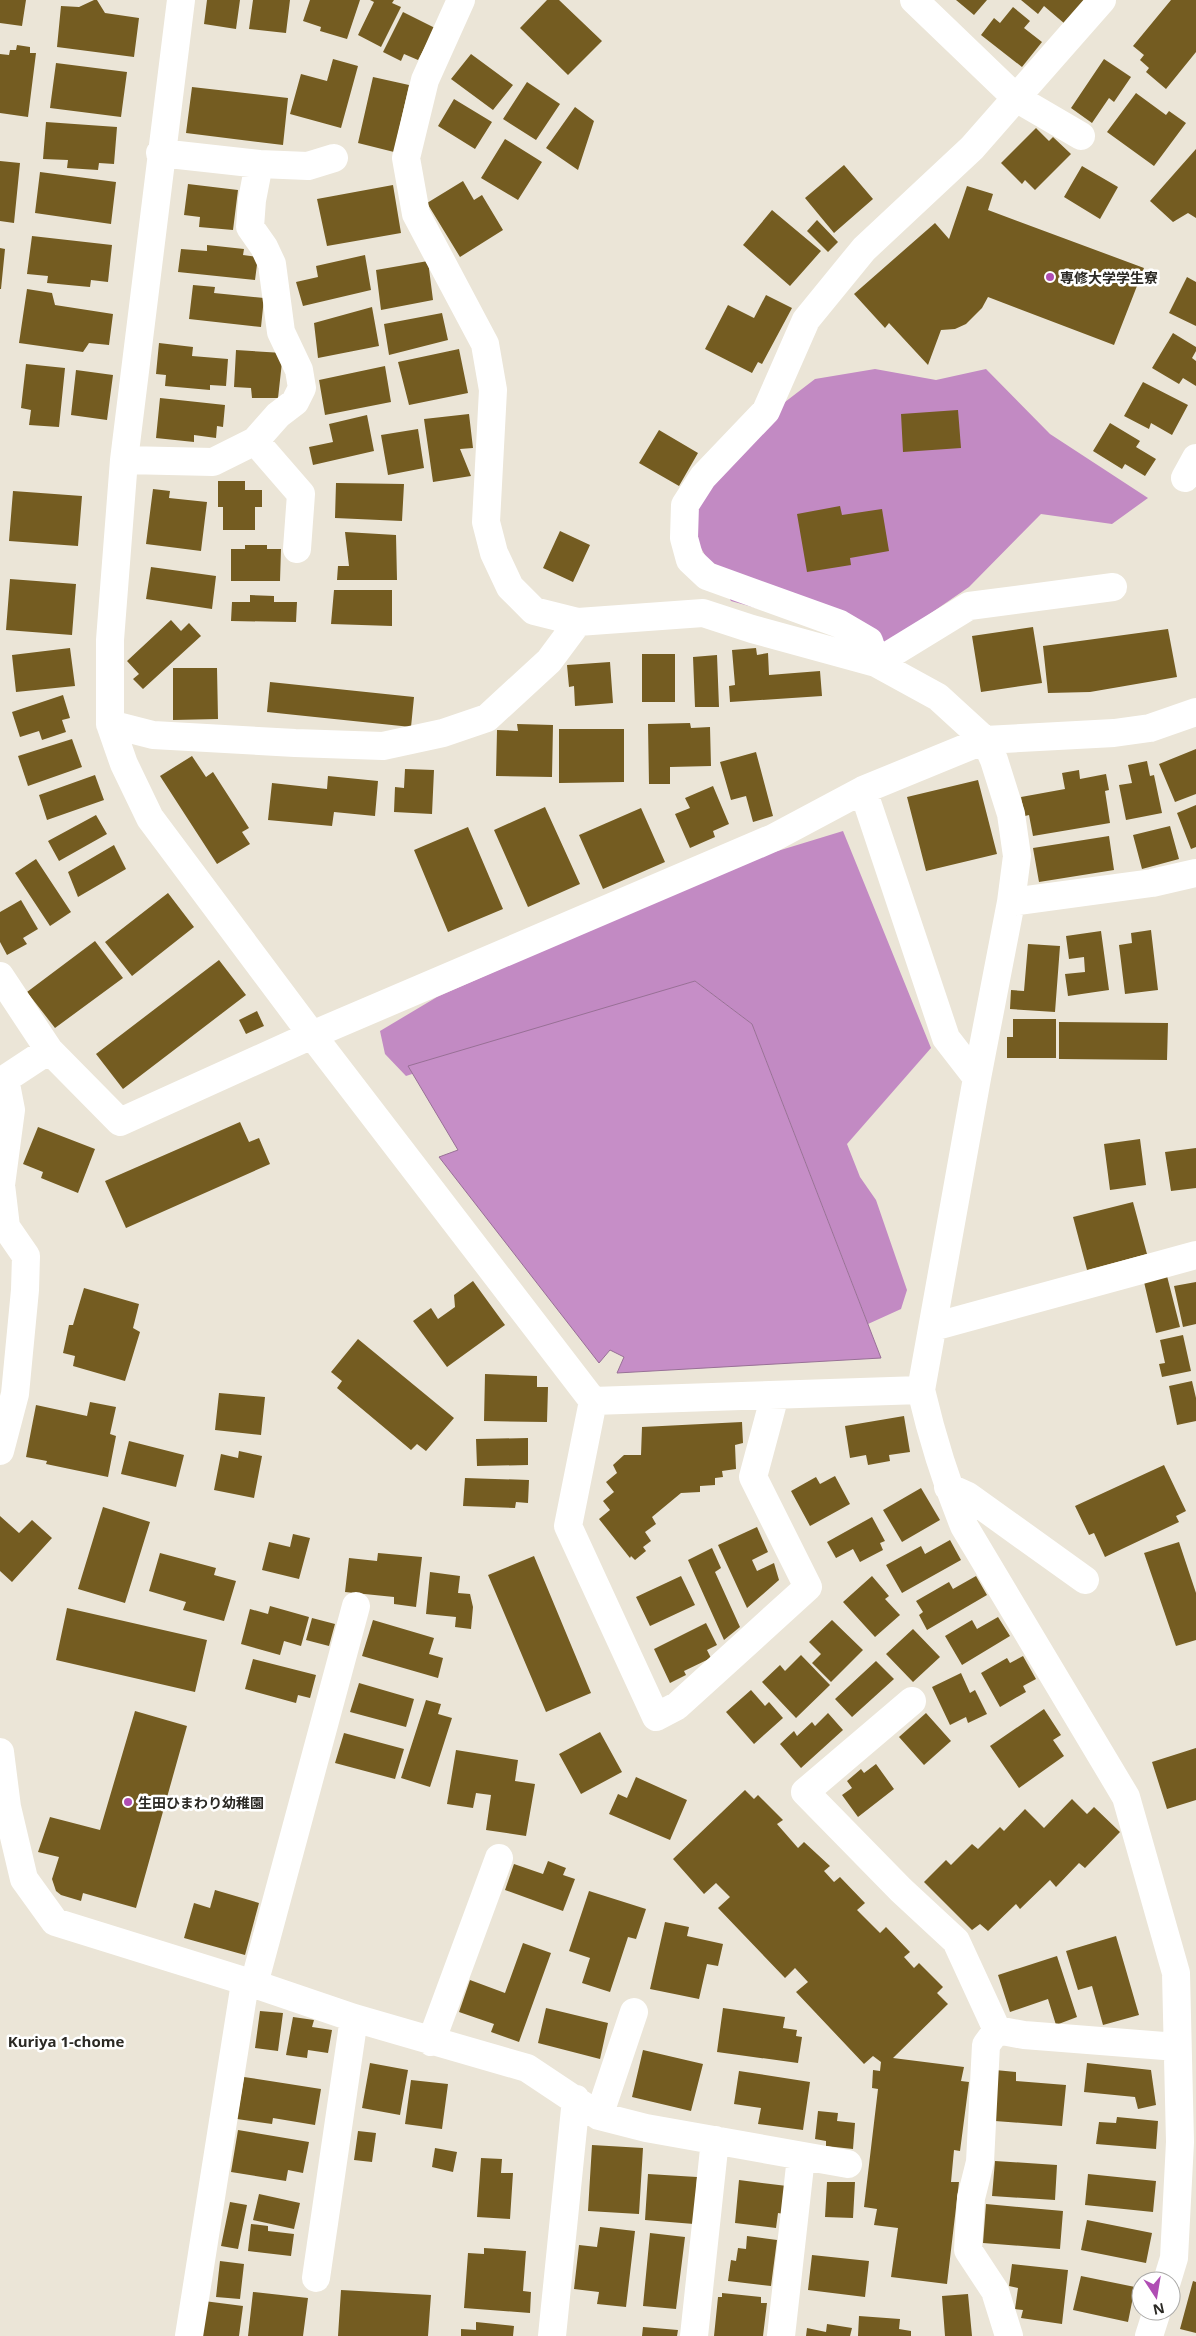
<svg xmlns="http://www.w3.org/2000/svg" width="1196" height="2336" viewBox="0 0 1196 2336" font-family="'Open Sans','Noto Sans JP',sans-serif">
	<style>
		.forest { fill: #c28ac3 }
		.water { fill: #c68ec7; stroke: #987096 }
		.building { fill: #745c21 }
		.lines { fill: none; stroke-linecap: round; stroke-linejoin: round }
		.minor { stroke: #fff; stroke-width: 28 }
		.poi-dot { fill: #b04db4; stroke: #fff; stroke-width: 2 }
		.labels { text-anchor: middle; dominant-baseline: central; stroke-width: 5; stroke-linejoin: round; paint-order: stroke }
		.poi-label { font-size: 14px; font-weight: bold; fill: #2b2924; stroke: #fff; text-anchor: start }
		.neighbourhood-label { font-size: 15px; font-weight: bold; fill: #2b2924; stroke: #fff }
	</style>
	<rect width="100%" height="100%" fill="#ebe5d7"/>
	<!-- forest -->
	<path class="forest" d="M875 369 936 380 986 369 1050 434 1148 498 1112 524 1041 514 969 587 886 644 731 601 693 534 703 489 785 402 815 379Z
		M843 831 931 1048 847 1144 860 1177 876 1200 907 1290 901 1309 868 1324 752 1024 695 981 406 1076 385 1054 380 1031 437 997 745 861Z"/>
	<!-- water -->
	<path class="water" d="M695 981 752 1024 881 1358 617 1373 624 1357 610 1350 599 1363 439 1157 458 1150 408 1066Z"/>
	<!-- building -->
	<path class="building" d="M0 0H26L22 26 0 23Z
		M94 0H97L105 13 139 18 134 57 57 47 61 6 79 7Z
		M207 0H240L236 29 204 24Z
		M253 0H290L286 33 249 29Z
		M310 0H360L347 39 320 31 321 27 303 21Z
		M370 0H394L392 3 401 7 381 47 358 35 374 2Z
		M547 0H559L602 41 568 75 520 28Z
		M956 0H987L974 15Z
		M1021 0H1085L1065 24 1044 6 1038 14Z
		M1171 0H1196V52L1166 89 1146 72 1149 68 1140 60 1144 55 1133 46Z
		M1013 7 1030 21 1024 28 1042 42 1022 67 981 35 994 18 1000 23Z
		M403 12 435 28 418 60 404 54 401 61 383 52Z
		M17 45 30 47V53H36L28 117 0 113V54L9 55 10 50H16Z
		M471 54 513 85 493 110 451 79Z
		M333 59 358 66 341 128 290 114 301 74 327 81Z
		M1104 59 1131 77 1114 102 1109 98 1092 123 1071 108Z
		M56 63 127 72 121 117 50 108Z
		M373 77 409 85 394 152 358 143Z
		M527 82 560 104 536 140 503 119Z
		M192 87 288 98 283 145 186 133Z
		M1136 93 1166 115 1169 111 1186 123 1154 166 1107 132Z
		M454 99 492 122 475 149 438 126Z
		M575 107 594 121 578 170 546 148Z
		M46 122 117 127 114 164 99 163 98 170 67 168 68 160 43 159Z
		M1036 128 1049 141 1053 137 1071 154 1035 190 1025 180 1022 184 1001 163Z
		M505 139 542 162 518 200 481 178Z
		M1196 149V218L1188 213 1173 222 1150 201Z
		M0 161 20 163 14 223 0 221Z
		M844 165 873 199 834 233 805 198Z
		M1082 166 1118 187 1100 219 1064 197Z
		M40 172 116 182 111 224 35 213Z
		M463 181 474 200 482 195 503 230 460 257 427 203Z
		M188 184 238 190 233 230 199 227 200 217 184 215Z
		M393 185 401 233 327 246 317 199Z
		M967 186 993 194 988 210 1144 268 1114 345 988 297 982 308 966 324 955 329 941 330 928 365 889 323 885 328 854 294 935 223 949 239Z
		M772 210 821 251 790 286 743 245Z
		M817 220 838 242 828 252 807 231Z
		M32 236 112 245 108 282 91 280 90 287 47 283 48 276 27 274Z
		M207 245 244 249 243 255 258 257 255 280 178 272 181 249 207 251Z
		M0 248 5 249 1 289H0Z
		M365 255 371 290 303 306 296 282 318 277 316 266Z
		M428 261 433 300 381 310 376 270Z
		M1187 277 1196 282V326L1169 313Z
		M193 285 215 287 214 293 264 298 261 327 189 319Z
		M27 289 52 293 55 305 113 314 109 345 89 343 83 352 19 343Z
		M766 295 792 308 762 364 758 362 752 373 705 349 728 305 754 318Z
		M372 307 379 346 318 358 314 323Z
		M442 313 448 340 389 355 384 324Z
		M1173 333 1196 347V351L1192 358 1196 361V386L1183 378 1179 384 1152 368Z
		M159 343 193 347 192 356 228 359 226 386 210 385V390L165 386 166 375 156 374Z
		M459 349 468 393 409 405 398 362Z
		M236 350 283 353 278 398H252L251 388 234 387Z
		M26 364 65 368 59 427 29 425 31 410 21 408Z
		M385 366 391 402 325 415 319 380Z
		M76 370 113 375 107 420 71 415Z
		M1143 382 1188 405 1172 435 1151 423 1149 429 1124 416Z
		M160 398 225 405 223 427 217 426 216 438 194 435V442L156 438Z
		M958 410 961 448 903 452 901 414Z
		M469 414 473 448 460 449 471 476 433 482 424 419Z
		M367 415 374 451 313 465 309 447 333 442 329 424Z
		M1110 423 1140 441 1136 447 1156 459 1145 476 1125 464 1122 469 1093 451Z
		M418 429 424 468 388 475 381 435Z
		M659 430 698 453 679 486 639 463Z
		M218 481H245V490H262V507H255V530H223V507H218Z
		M336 483 404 484 402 521 335 518Z
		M153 489 170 491 169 498 207 502 201 551 146 544Z
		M13 491 82 496 78 546 9 541Z
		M840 506 842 515 882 509 889 551 850 558 851 565 807 572 797 514Z
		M560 531 590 545 573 582 543 568Z
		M345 532 396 535 397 580H337L338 566H349Z
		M245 545H267V549H281L280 581H231V549H245Z
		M151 567 216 576 212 609 146 599Z
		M10 579 76 584 72 635 6 630Z
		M334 590H392V626L331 624Z
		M250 595 274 596V602H297L296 622 231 621 232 602H250Z
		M171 620 181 631 189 623 201 636 143 689 133 679 139 674 127 661Z
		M1033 627 1042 683 981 692 972 636Z
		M1168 629 1177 677 1090 692 1048 693 1043 646Z
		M70 648 75 686 16 692 12 655Z
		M756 648 757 655 768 653 769 675 820 671 822 696 730 702 729 686 735 685 732 650Z
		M642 654H675V702H642Z
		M717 655 719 707H695L693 657Z
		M610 662 613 703 575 706 574 686 569 687 567 665Z
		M173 668H217L218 719 173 720Z
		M270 682 414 697 411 727 267 712Z
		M63 695 70 718 62 720 66 732 42 740 39 731 20 737 12 712Z
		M690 723 691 728 710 727 711 766 670 767V784H649L648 724Z
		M517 724 553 725 552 777 496 776 497 730 518 731Z
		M559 729H624V782L559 783Z
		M72 739 82 767 28 786 18 756Z
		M1196 749V794L1175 802 1159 764Z
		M756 752 773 816 753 822 746 796 731 800 720 762Z
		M192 756 206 777 213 772 249 828 242 832 250 844 217 864 160 776Z
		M1147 761 1150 776 1154 775 1162 813 1126 820 1119 785 1132 783 1128 765Z
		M405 769 434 770 432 814 394 812 395 787 404 788Z
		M1079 770 1080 779 1106 774 1109 790 1105 791 1110 823 1033 836 1029 815 1025 816 1021 797 1065 789 1062 773Z
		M95 775 104 800 47 820 39 795Z
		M328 776 378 781 375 816 334 812 332 826 268 820 272 783 327 789Z
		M978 780 997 854 926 871 907 797Z
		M713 786 729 824 713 831 715 837 690 848 675 814 690 808 685 798Z
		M1196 805V847L1191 849 1177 813Z
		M545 807 580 884 528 907 494 830Z
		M641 808 665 862 603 889 579 835Z
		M96 815 107 834 59 861 48 841Z
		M1170 826 1179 859 1142 869 1133 835Z
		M468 827 503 909 448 932 414 850Z
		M1109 836 1114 870 1039 882 1033 848Z
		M114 845 126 869 78 897 68 872Z
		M36 859 71 912 50 926 15 873Z
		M168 893 194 927 132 976 105 942Z
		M21 900 38 929 23 938 27 944 7 955 0 942V912Z
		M1151 930 1158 990 1125 994 1119 945 1132 943 1131 933Z
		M1101 931 1109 990 1068 996 1065 974 1085 972 1084 957 1069 959 1066 936Z
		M95 941 123 978 55 1028 27 992Z
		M1028 944 1060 946 1055 1012 1010 1009 1011 990 1024 991Z
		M219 960 246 995 123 1089 96 1054Z
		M257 1011 264 1026 246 1034 239 1020Z
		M1013 1019H1056V1058H1007V1037H1013Z
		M1059 1022 1168 1023 1167 1060 1059 1059Z
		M240 1122 249 1142 259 1138 270 1164 126 1228 105 1181Z
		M38 1127 95 1149 78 1193 41 1178 43 1172 23 1164Z
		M1140 1139 1146 1185 1110 1190 1104 1144Z
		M1196 1148V1188L1171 1191 1165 1152Z
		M1133 1202 1147 1254 1087 1270 1073 1217Z
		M1167 1276 1180 1327 1156 1333 1144 1282Z
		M473 1281 505 1325 447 1367 413 1321 431 1308 438 1319 455 1307 454 1295Z
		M1196 1282V1324L1183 1327 1174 1286Z
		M84 1288 139 1304 133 1328 140 1332 125 1381 73 1366 75 1356 63 1353 69 1325H73Z
		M1183 1335 1191 1371 1162 1377 1159 1364 1165 1363 1160 1340Z
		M358 1339 454 1418 426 1451 417 1444 411 1450 337 1388 342 1381 331 1372Z
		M485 1374 537 1376V1387H548L547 1422 484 1421Z
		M1192 1381 1196 1398V1421L1177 1425 1169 1386Z
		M219 1393 265 1397 261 1435 215 1430Z
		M90 1402 116 1407 110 1434 116 1436 108 1477 46 1464 47 1461 26 1457 36 1405 87 1416Z
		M904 1416 910 1452 889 1455 890 1461 868 1465 866 1455 850 1458 845 1426Z
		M742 1422 743 1443 735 1445 736 1469 722 1471 723 1477 715 1478V1485L700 1486V1492L681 1493 652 1517 656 1524 645 1532 651 1541 643 1547 646 1551 635 1560 631 1556 630 1558 599 1519 610 1510 603 1501 614 1492 606 1482 617 1473 613 1465 624 1455H641L642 1427Z
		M528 1438V1465L477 1466 476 1439Z
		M129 1441 184 1455 176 1487 121 1474Z
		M239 1451 262 1456 254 1498 214 1490 221 1454 238 1458Z
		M1164 1465 1186 1511 1176 1516 1179 1522 1105 1557 1094 1533 1089 1535 1075 1506Z
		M835 1476 850 1504 810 1526 791 1491 816 1477 820 1484Z
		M465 1478 529 1480 528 1503 516 1502 515 1508 463 1506Z
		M921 1488 940 1520 902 1542 883 1510Z
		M103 1507 150 1522 125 1603 78 1589Z
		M0 1516 19 1533 32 1520 52 1538 12 1582 0 1571Z
		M872 1517 885 1541 880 1543 883 1550 860 1562 853 1549 836 1558 827 1542Z
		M757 1527 768 1552 752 1560 757 1571 774 1563 779 1580 747 1608 718 1545Z
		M293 1534 310 1538 299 1579 262 1570 269 1542 290 1547Z
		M950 1540 961 1560 902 1593 886 1565 921 1546 925 1554Z
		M1179 1542 1196 1593V1640L1176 1646 1144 1553Z
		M712 1548 721 1568 715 1572 740 1627 724 1640 688 1560Z
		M160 1553 216 1568 214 1575 236 1581 224 1621 183 1610 186 1602 149 1591Z
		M378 1553 422 1557 416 1607 394 1604V1597L345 1592 349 1558 377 1561Z
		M534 1556 591 1693 546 1712 488 1575Z
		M430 1572 460 1576 458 1593 470 1594 473 1607 471 1629 455 1627 456 1617 426 1614Z
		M681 1576 695 1605 650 1626 636 1597Z
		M872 1576 889 1596 885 1599 900 1615 875 1637 843 1602Z
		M976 1576 987 1595 927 1630 919 1615 923 1612 916 1601 949 1582 953 1589Z
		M270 1606 309 1617 301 1646 284 1641 280 1655 241 1644 250 1609 268 1614Z
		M67 1608 207 1640 195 1692 56 1660Z
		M998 1617 1010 1636 962 1665 945 1636 972 1620 977 1629Z
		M312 1618 335 1624 329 1646 306 1640Z
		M373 1620 434 1638 429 1654 443 1658 438 1678 362 1656Z
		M832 1620 863 1650 831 1682 812 1663 821 1654 809 1642Z
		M706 1623 717 1645 707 1650 711 1658 684 1671 686 1675 670 1683 654 1649Z
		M913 1629 940 1657 913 1682 886 1654Z
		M801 1655 830 1685 796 1718 762 1682 780 1665 785 1671Z
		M1023 1656 1036 1679 1023 1686 1026 1692 1000 1707 981 1673 1007 1658 1010 1663Z
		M253 1659 316 1675 310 1698 298 1695 296 1703 245 1689Z
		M876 1661 894 1679 852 1717 835 1699Z
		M961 1673 970 1693 975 1690 987 1714 968 1723 966 1717 950 1725 932 1687Z
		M359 1683 414 1699 406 1727 350 1712Z
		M751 1690 765 1706 769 1702 783 1718 754 1744 726 1712Z
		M426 1700 441 1704 438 1714 452 1718 430 1787 401 1778Z
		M1044 1709 1061 1735 1053 1740 1064 1756 1019 1788 990 1746Z
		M135 1711 187 1726 136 1908 83 1893 81 1901 61 1895 56 1891 52 1879 59 1857 38 1852 50 1817 100 1830Z
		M828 1713 843 1730 801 1768 780 1744 794 1731 797 1736 812 1722 815 1726Z
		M926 1713 951 1741 924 1765 899 1737Z
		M600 1732 622 1772 581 1794 559 1754Z
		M344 1733 404 1749 395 1779 335 1763Z
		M1196 1748V1800L1167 1809 1152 1762Z
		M456 1750 518 1760 515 1781 535 1784 526 1836 486 1830 491 1795 476 1793 473 1808 447 1804Z
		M876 1764 894 1789 858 1817 842 1795 852 1788 847 1781 861 1769 864 1773Z
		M636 1777 687 1800 670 1840 609 1814 618 1794 627 1798Z
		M745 1790 754 1799 758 1795 783 1820 777 1824 798 1848 804 1842 830 1866 824 1871 834 1882 840 1877 865 1903 857 1910 880 1933 886 1927 910 1952 904 1957 914 1968 919 1963 943 1987 937 1993 948 2004 893 2058 964 2067 961 2081 969 2082 960 2151 954 2150 951 2182H959L947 2284 891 2277 898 2228 874 2225 877 2209 864 2207 878 2089 872 2088 873 2070 880 2071 881 2062 873 2056 864 2064 796 1992 808 1982 795 1968 785 1978 718 1908 730 1897 716 1883 704 1894 673 1859Z
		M1072 1799 1087 1814 1094 1807 1120 1832 1085 1868 1079 1863 1056 1887 1050 1880 1020 1909 1016 1904 988 1931 980 1924 972 1930 924 1882 946 1860 951 1865 972 1844 978 1849 1000 1827 1004 1831 1025 1809 1044 1828Z
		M548 1861 566 1868 563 1875 575 1879 563 1911 505 1890 514 1864 543 1874Z
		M215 1890 259 1903 245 1955 184 1938 194 1903 210 1908Z
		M589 1891 646 1909 636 1939 628 1937 610 1992 582 1983 590 1958 569 1951Z
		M665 1922 689 1927 687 1936 723 1944 718 1966 707 1964 699 1999 650 1989Z
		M1116 1936 1139 2015 1103 2025 1092 1986 1078 1990 1066 1951Z
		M523 1943 551 1953 519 2042 491 2032 494 2024 459 2012 470 1980 505 1993Z
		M1057 1956 1077 2017 1056 2025 1048 1999 1010 2012 998 1975Z
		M546 2008 608 2023 600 2059 538 2043Z
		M723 2008 785 2017 783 2028 797 2030 796 2036 802 2037 798 2063 717 2052Z
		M260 2011 283 2013 278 2051 255 2048Z
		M293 2017 314 2020 312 2027 332 2030 328 2053 308 2050 307 2058 286 2055Z
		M643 2050 703 2064 691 2111 632 2097Z
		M370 2063 408 2070 400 2115 362 2108Z
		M1087 2063 1151 2070 1156 2105 1138 2109 1135 2097 1084 2092Z
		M995 2070 1016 2072V2081L1066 2085 1062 2126 995 2121Z
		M739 2071 810 2082 803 2130 758 2124 761 2108 734 2104Z
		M244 2077 321 2089 315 2125 273 2118 272 2124 237 2119Z
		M411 2080 448 2084 442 2129 405 2124Z
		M818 2111 838 2113 837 2121 855 2123 853 2149 826 2146V2141L815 2139Z
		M1117 2117 1158 2121 1156 2149 1096 2144 1099 2122 1116 2123Z
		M238 2130 309 2142 303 2173 288 2170 286 2181 231 2172Z
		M358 2131 376 2133 372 2162 354 2160Z
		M592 2145 643 2148 639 2214 588 2211Z
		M435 2148 457 2152 453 2172 432 2167Z
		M481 2158 502 2159 501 2173H513L510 2219 477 2217Z
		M995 2161 1057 2165 1055 2200 992 2196Z
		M648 2174 697 2177 694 2224 645 2220Z
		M1088 2174 1156 2181 1153 2212 1085 2205Z
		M739 2180 787 2186 784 2214 778 2213 776 2228 735 2223Z
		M827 2182H855L853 2218 825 2217Z
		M259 2194 300 2203 294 2229 253 2220Z
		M230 2202 247 2205 238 2249 221 2246Z
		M986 2204 1063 2211 1060 2249 983 2243Z
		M1087 2220 1152 2233 1146 2263 1081 2250Z
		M251 2224 268 2226V2231L294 2234 291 2256 248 2251Z
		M600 2227 635 2231 626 2307 597 2304 599 2292 574 2289 579 2245 597 2247Z
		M650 2233 685 2237 676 2309 643 2306Z
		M747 2236 777 2240 771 2286 728 2281 731 2260 736 2261 738 2248 746 2249Z
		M484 2248 526 2251 523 2291 531 2292 530 2313 464 2308 468 2253 484 2254Z
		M812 2255 869 2261 865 2297 808 2290Z
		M220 2261 244 2264 240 2299 216 2297Z
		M1012 2264 1068 2270 1062 2324 1021 2318 1023 2310 1015 2309 1018 2288 1009 2286Z
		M1081 2276 1135 2287 1128 2322 1073 2310Z
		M1193 2281 1196 2282V2333L1180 2329Z
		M341 2290 431 2295 428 2336H338Z
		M253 2292 308 2298 303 2336H248Z
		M722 2293 761 2297V2303H767L763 2336H714L718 2297H722Z
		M968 2294 972 2336H945L942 2296Z
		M204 2301 243 2306 239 2336H200Z
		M859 2316 900 2319 899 2329 911 2331V2336H858Z
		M476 2322 514 2326 513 2336H461V2329L476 2330Z
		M827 2324 852 2328 850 2336H806L807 2328 826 2332Z
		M643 2327 678 2330 677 2336H642Z"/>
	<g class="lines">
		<!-- minor -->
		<path class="minor" d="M181 0 124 460 110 640V724L124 764 150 818 312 1035 593 1401 568 1526 656 1717 677 1706 808 1587 753 1477 775 1395
			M461 0 425 80 406 158 416 214 485 344 493 390 486 522 494 553 510 587 534 611 578 622 703 613 752 629 876 663 938 697 985 740 994 760 1011 814 1017 856 1011 902 977 1078 921 1390C932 1437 946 1482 964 1526L1126 1797 1176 1973 1180 2142 1174 2258 1167 2281
			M914 0 1016 98 1081 136
			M1102 0 972 148 864 249 806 320 766 411 703 477 685 505 684 538 690 560 707 576 840 624 869 641 876 663 969 606 1113 587
			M259 164 308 166 334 158
			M255 441 301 494 297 549
			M124 460 213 462 255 441 278 415 295 402 302 388 299 370 281 332 272 264 264 247 250 227 252 200 259 164 160 153
			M1185 478 1196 458
			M110 724 153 735 295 743 383 746 443 733 487 718 549 661 578 622
			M863 790 946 1038 977 1078
			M1011 902 1152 883 1196 873
			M0 976 49 1050 120 1122 312 1035 773 838 863 790 985 740 1114 733 1150 728 1196 712
			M933 1327 1196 1255
			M593 1401 921 1390
			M0 1451 15 1394 25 1290 26 1256 6 1227 1 1185 11 1110 5 1079 49 1050
			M948 1487 968 1496 1085 1580
			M912 1701 805 1792 901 1890 956 1941 997 2030 1024 2035 1177 2047
			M0 1752 7 1807 24 1879 55 1922 254 1984 354 2018 527 2068 599 2116 646 2128 848 2164
			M254 1984 356 1606
			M997 2030 986 2045 980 2162 971 2198 968 2250 995 2291 1009 2336
			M431 2042 499 1858
			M599 2116 634 2012
			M316 2278 354 2018
			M189 2336 245 1983
			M552 2336 576 2099
			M694 2336 715 2140
			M781 2336 801 2157
			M1149 2336 1157 2311"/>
	</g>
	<!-- markers -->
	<g class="poi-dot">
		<circle cx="1050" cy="277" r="5"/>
		<circle cx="128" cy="1802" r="5"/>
	</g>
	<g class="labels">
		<!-- poi labels -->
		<g class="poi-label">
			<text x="1060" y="277">専修大学学生寮</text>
			<text x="138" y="1802">生田ひまわり幼稚園</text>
		</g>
		<!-- neighbourhood labels -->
		<g class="neighbourhood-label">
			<text x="66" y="2041">Kuriya 1-chome</text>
		</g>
	</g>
	<!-- north arrow -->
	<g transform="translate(1156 2296) rotate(168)"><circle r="24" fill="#ffffff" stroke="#aaa9a7"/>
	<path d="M0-4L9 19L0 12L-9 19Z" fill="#b04db4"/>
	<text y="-8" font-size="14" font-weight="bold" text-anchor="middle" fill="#2b2924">N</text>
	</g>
</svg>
